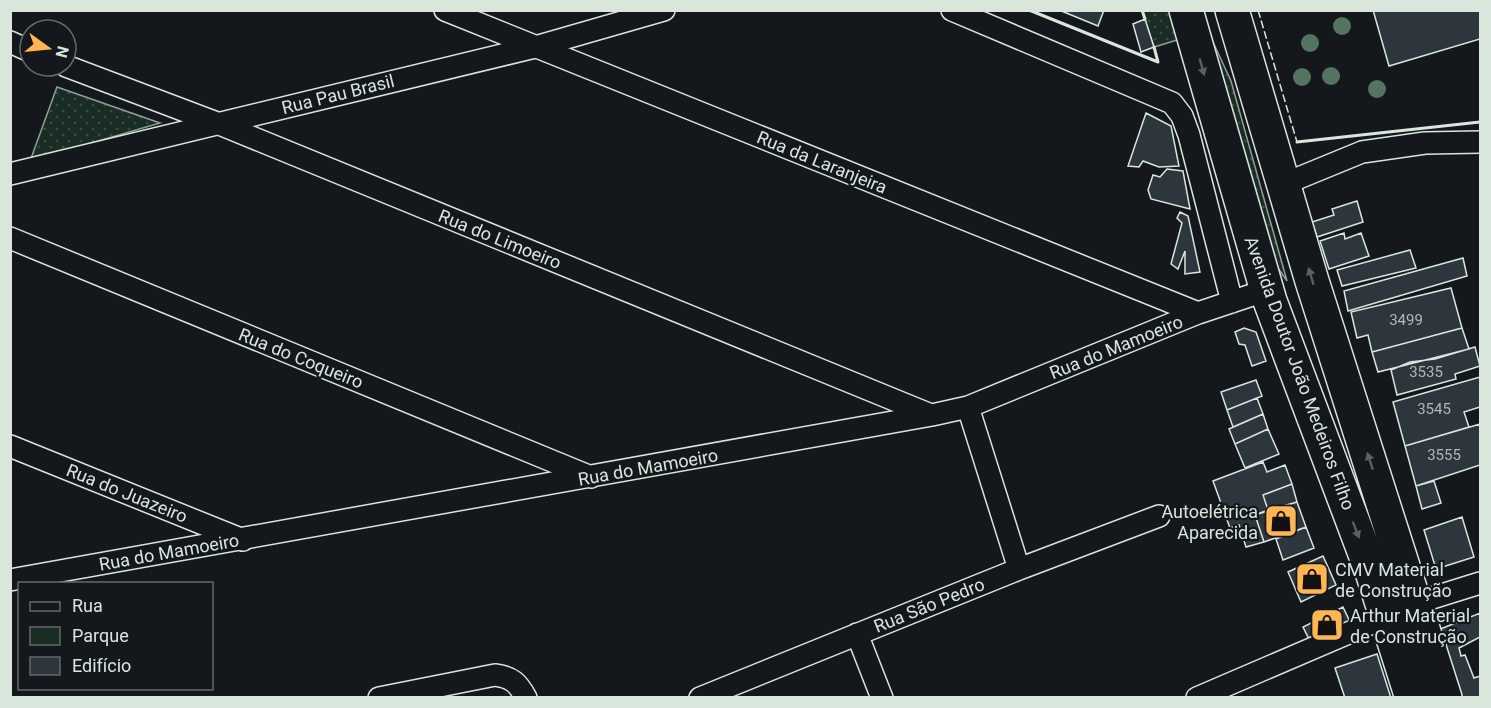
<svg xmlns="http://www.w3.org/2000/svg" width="1491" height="708" viewBox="0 0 1491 708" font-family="Roboto,sans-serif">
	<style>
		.green { fill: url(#green-dots); stroke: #939e99; stroke-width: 1.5 }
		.building { fill: #2c363c; stroke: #d8e6dc; stroke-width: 1.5 }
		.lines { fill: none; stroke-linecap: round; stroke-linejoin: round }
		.street-casing { stroke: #d8e6dc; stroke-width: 24 }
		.primary-casing { stroke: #d8e6dc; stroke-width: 36 }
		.street { stroke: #14181c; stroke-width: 21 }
		.primary { stroke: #14181c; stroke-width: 33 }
		.fence { stroke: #d8e6dc; stroke-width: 1.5; stroke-dasharray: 8 3; stroke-linecap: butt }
		.wall { stroke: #d8e6dc; stroke-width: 3 }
		.tree { fill: #55745f }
		.oneway { fill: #59605f }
		.labels { text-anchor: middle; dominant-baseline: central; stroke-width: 4.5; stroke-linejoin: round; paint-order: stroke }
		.number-label { font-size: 15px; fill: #adbab4 }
		.street-label { font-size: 18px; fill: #d8e6dc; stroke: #14181c }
		.poi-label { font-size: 18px; fill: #d8e6dc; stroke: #14181c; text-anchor: start }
	</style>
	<defs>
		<pattern id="green-dots" width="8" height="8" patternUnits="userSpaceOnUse" patternTransform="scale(1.5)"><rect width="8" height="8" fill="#1a2d24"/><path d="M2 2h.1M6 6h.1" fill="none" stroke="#3b4b43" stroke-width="1.8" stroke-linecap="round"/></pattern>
	</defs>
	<rect width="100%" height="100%" fill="#14181c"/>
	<!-- green -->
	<path class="green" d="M1142 11H1176L1184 38 1154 47Z
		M1200 14 1231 81 1287 281 1273 261Z
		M57 87 160 123 30 161Z"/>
	<!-- building -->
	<path class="building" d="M1059 10H1104L1098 26Z
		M1373 10H1480V39L1389 66Z
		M1145 19 1154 47 1141 52 1133 24Z
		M1146 113 1171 126 1179 166 1159 167 1143 161 1139 167 1128 166Z
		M1167 169 1183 171 1190 209 1151 199 1148 190 1153 175 1160 177Z
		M1357 201 1363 222 1317 237 1312 222 1334 215 1332 209Z
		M1180 212 1188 216 1200 272 1185 274V251L1178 269 1171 264 1182 223 1177 218Z
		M1344 233 1345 239 1361 233 1369 256 1329 269 1320 241Z
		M1410 250 1416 268 1342 286 1337 270Z
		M1463 258 1467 276 1348 311 1344 291Z
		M1451 288 1462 328 1372 352 1368 335 1357 338 1351 312Z
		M1244 328 1256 332 1266 361 1252 366 1245 345 1239 344 1235 332Z
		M1462 328 1469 349 1378 372 1372 352Z
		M1475 347 1480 366 1455 374 1456 379 1397 395 1391 370 1410 362 1435 359Z
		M1480 377V407L1464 412 1469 427 1405 446 1393 402Z
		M1256 380 1262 396 1227 410 1221 392Z
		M1257 398 1263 414 1233 427 1227 410Z
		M1263 414 1268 429 1235 444 1229 429Z
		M1480 424V465L1416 486 1405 446Z
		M1268 429 1279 454 1245 468 1235 444Z
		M1263 462 1267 472 1285 465 1292 484 1263 495 1268 510 1255 515 1264 542 1246 547 1239 525 1230 528 1213 481Z
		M1434 481 1441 503 1422 509 1416 486Z
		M1292 484 1297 502 1268 510 1263 495Z
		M1297 502 1306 527 1264 542 1255 515Z
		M1462 517 1474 557 1436 569 1424 530Z
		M1306 527 1314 548 1283 560 1276 539Z
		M1323 556 1336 585 1301 602 1288 572Z
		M1343 607 1351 624 1311 643 1303 627Z
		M1480 613V637L1459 648 1461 656 1465 655 1474 678 1480 676V698H1452L1433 632Z
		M1377 654 1391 698H1345L1335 668Z"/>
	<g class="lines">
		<!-- street casing -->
		<g class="street-casing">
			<path id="street" d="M445 10 1198 313
				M952 10 1172 103 1182 116 1189 135 1232 302
				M10 42 30 51
				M66 66 217 123 931 415
				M10 174 535 47 664 10
				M1284 184 1362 152 1425 143 1480 142
				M10 238 591 477
				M968 407 1019 569
				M10 446 243 540
				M10 580 932 415 968 407 1198 313 1267 290
				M1416 603 1480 583
				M857 634 882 698
				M379 698 495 675C512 677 518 683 526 698
				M700 698 1019 569 1159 516
				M1197 698 1388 616"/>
		</g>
		<!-- primary casing -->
		<g class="primary-casing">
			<path id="primary" d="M1186 10 1270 301 1373 575 1412 698
				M1232 10 1312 281 1445 698"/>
		</g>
		<!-- street -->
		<use href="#street" class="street"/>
		<!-- primary -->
		<use href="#primary" class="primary"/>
		<!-- fence -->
		<path class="fence" d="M1258 10 1297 142"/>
		<!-- wall -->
		<path class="wall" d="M1029 10 1158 62 1154 47
			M1142 10 1145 19
			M1297 142 1480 122"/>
	</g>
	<!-- trees -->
	<g class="tree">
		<circle cx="1342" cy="26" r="9"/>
		<circle cx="1310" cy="43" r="9"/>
		<circle cx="1331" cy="76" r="9"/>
		<circle cx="1302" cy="77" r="9"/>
		<circle cx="1377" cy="89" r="9"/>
	</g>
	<!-- one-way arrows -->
	<defs><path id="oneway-solid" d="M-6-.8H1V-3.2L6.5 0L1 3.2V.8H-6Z" transform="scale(1.5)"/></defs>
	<g class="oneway">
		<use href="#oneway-solid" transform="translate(1202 67) rotate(74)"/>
		<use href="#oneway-solid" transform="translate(1311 276) rotate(-106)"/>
		<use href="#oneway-solid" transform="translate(1370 461) rotate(-108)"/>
		<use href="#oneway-solid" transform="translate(1356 530) rotate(69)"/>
	</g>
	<!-- icons -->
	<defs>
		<g id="shop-square" transform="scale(1.725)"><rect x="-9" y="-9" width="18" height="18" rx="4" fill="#ffb74d" stroke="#14181c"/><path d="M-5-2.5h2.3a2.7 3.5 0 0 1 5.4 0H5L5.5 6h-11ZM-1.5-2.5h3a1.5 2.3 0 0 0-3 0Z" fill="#111"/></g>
	</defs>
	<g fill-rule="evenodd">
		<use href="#shop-square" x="1281" y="521"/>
		<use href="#shop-square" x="1312" y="579"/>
		<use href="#shop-square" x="1327" y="625"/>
	</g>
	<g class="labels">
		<!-- number labels -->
		<g class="number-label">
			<text x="1406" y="320">3499</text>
			<text x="1426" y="372">3535</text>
			<text x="1434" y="409">3545</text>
			<text x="1444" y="455">3555</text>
		</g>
		<!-- street labels -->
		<g class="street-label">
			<text transform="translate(338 94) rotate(-14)">Rua Pau Brasil</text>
			<text transform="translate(822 162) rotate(22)">Rua da Laranjeira</text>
			<text transform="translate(500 239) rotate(22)">Rua do Limoeiro</text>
			<text transform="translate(1116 347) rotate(-22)">Rua do Mamoeiro</text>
			<text transform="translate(301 358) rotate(22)">Rua do Coqueiro</text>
			<text transform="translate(1300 373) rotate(70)">Avenida Doutor João Medeiros Filho</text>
			<text transform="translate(648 467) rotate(-10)">Rua do Mamoeiro</text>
			<text transform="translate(127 493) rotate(22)">Rua do Juazeiro</text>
			<text transform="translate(169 552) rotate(-10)">Rua do Mamoeiro</text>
			<text transform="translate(929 605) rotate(-22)">Rua São Pedro</text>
		</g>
		<!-- poi labels -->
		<g class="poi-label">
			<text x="1258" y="511" text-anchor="end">Autoelétrica<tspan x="1258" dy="21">Aparecida</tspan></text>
			<text x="1335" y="569">CMV Material<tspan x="1335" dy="21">de Construção</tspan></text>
			<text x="1350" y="615">Arthur Material<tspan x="1350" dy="21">de Construção</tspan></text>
		</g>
	</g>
	<!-- border -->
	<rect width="1491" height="708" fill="none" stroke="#d8e6dc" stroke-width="24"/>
	<!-- legend -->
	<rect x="18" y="582" width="195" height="108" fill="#14181c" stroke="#626a69" stroke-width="1.5"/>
	<rect x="30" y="602" width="30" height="9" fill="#14181c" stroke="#626a69" stroke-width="1.5"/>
	<text x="72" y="612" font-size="18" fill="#d8e6dc">Rua</text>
	<rect x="30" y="627" width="30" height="18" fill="#1a2d24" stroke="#626a69" stroke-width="1.5"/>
	<text x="72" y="642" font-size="18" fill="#d8e6dc">Parque</text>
	<rect x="30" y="657" width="30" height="18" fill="#2c363c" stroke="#626a69" stroke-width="1.5"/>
	<text x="72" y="672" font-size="18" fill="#d8e6dc">Edifício</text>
	<!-- north arrow -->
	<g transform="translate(48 48) rotate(105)"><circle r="28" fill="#14181c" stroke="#626a69" stroke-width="1.5"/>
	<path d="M0-4.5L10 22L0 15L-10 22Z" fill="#ffb74d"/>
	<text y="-9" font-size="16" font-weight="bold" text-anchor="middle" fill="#d8e6dc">N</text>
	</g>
</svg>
